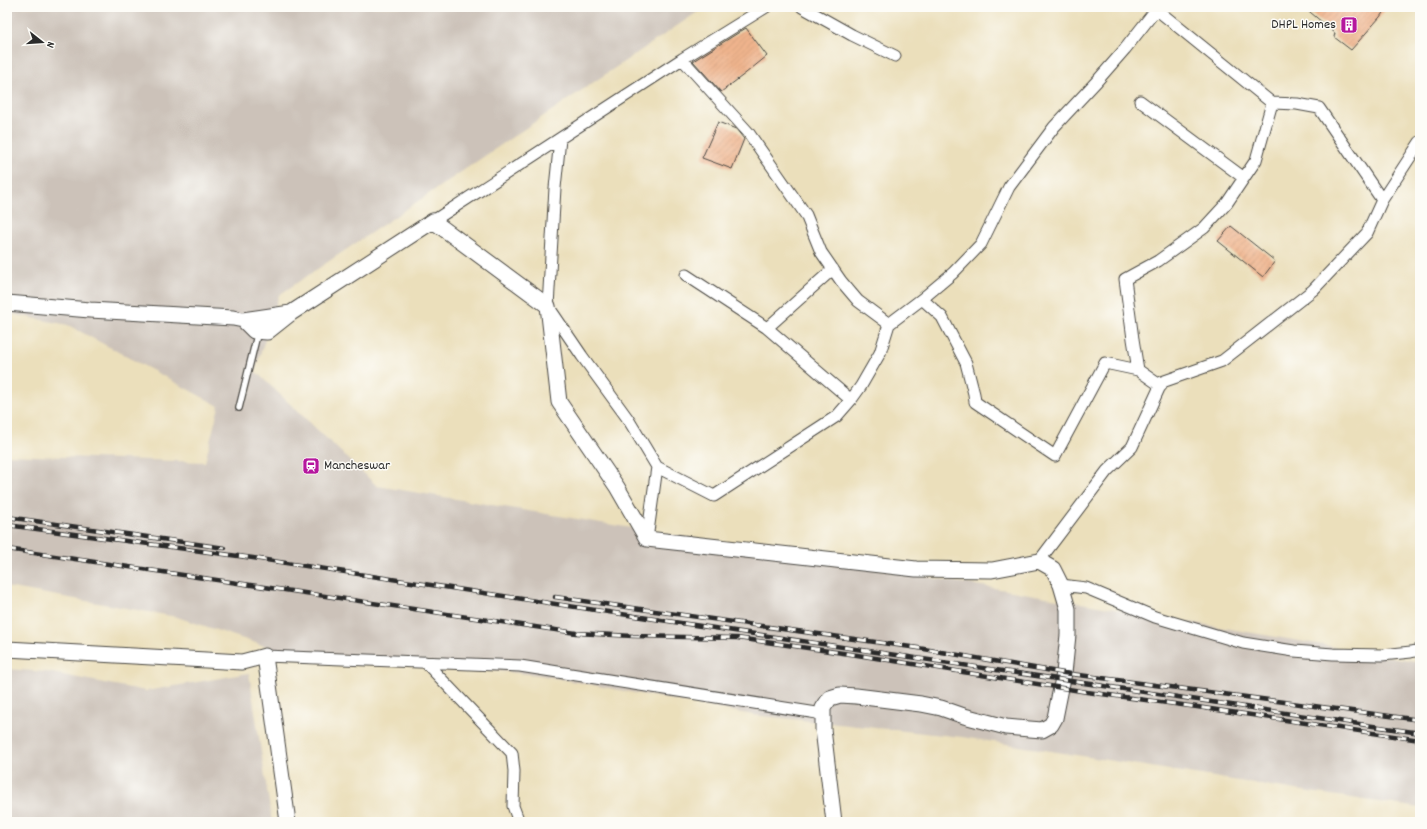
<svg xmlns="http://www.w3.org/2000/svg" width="1427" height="829" viewBox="0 0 1427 829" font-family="Dekko,sans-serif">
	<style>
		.industrial { fill: #ccc2b9 }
		.building { fill: url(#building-hatch) }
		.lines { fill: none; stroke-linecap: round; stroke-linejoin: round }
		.lane-casing { stroke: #484641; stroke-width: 8 }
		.street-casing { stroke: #484641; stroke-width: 13 }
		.secondary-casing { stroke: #484641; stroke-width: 17 }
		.lane { stroke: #fff; stroke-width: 5.5 }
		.street { stroke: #fff; stroke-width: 11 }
		.secondary { stroke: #fff; stroke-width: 15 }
		.rail-casing { stroke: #2b2b2b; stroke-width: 4.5 }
		.rail { stroke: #fdfcf7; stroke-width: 3; stroke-dasharray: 9; stroke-linecap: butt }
		.labels { text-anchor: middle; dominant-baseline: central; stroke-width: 3; stroke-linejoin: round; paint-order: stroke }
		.poi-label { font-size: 14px; fill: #2b2b2b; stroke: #fdfcf7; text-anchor: end }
	</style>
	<defs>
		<pattern id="building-hatch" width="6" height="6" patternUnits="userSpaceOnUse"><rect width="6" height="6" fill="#efb48d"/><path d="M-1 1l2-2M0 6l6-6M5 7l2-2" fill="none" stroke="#cd9b7a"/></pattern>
	</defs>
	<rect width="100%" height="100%" fill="#fdfcf7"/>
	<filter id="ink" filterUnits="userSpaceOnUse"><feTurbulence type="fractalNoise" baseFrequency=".025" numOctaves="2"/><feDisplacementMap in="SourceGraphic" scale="8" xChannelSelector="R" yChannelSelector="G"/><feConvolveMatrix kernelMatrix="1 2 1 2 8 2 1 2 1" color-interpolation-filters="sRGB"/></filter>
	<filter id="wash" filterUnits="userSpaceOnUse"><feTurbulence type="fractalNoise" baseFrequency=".012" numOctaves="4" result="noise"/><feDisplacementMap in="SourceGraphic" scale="16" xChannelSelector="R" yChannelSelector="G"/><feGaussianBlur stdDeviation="0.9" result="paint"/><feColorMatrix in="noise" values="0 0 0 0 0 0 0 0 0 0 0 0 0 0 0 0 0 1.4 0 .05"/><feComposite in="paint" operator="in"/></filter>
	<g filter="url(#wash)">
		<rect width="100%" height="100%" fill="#ebdfbb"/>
		<!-- industrial -->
		<path class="industrial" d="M7 7H705L279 295 255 371 377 486 1006 590 1420 662V808L1290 789 962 737 753 715 539 675 277 650 177 617 7 587V455L205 462 219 406 68 325 7 313Z
			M7 669 47 672 146 691 249 673 272 822H7Z"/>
		<g id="blocks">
			<!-- building -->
			<path class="building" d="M1304 7H1387L1380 17 1351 50 1334 37 1335 33Z
				M746 28 767 56 746 73 721 92 693 61Z
				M718 122 736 129 744 139 732 169 702 158Z
				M1231 226 1275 261 1263 277 1218 241Z"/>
		</g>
	</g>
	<g filter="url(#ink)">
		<use href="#blocks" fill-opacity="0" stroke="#484641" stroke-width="1"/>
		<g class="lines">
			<!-- lane casing -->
			<g class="lane-casing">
				<path id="lane" d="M239 408 258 331"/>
			</g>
			<!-- street casing -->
			<g class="street-casing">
				<path id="street" d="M802 7 852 35 895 56
					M1156 9 1272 103
					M682 59 748 132 806 215 821 252 841 281 858 301 889 324
					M1140 101 1244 178
					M560 139 555 188 548 306 582 356 628 419 657 467
					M433 221 682 59 766 7
					M686 275 767 328 833 269
					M922 299 942 317 966 363 974 394 975 402 1055 456 1105 363 1138 370
					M767 328 851 400
					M1161 386 1138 370 1133 339 1125 279 1158 261 1204 228 1227 203 1256 160 1272 103 1297 104 1319 108 1382 200
					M647 539 657 467 714 496 837 416 851 400 861 386 880 353 889 324 922 299 953 273 981 244 1009 187 1054 127 1097 81 1125 49 1158 7
					M1039 561 1107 471 1132 447 1162 382 1222 361 1313 290 1367 233 1382 200 1420 142
					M1061 585 1086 588 1155 617 1243 643 1294 651 1333 654 1382 655 1411 652 1420 650
					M265 656 520 666 823 714
					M425 662 512 753 514 771 513 806 519 822"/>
			</g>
			<!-- secondary casing -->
			<g class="secondary-casing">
				<path id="secondary" d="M7 303 90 310 233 318 243 320 254 331 267 332 291 313 433 221 548 306 559 402 617 487 647 539 916 569 992 570 1039 561 1053 569 1061 585 1068 609V635L1064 673 1055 718 1051 725 1042 730 1006 727 964 716 941 708 921 704 856 696 840 695 830 698 823 708V729L834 822
					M243 320 291 313
					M7 649 242 662 265 656 288 822"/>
			</g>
			<!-- lane -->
			<use href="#lane" class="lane"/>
			<!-- street -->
			<use href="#street" class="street"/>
			<!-- secondary -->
			<use href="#secondary" class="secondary"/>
			<!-- rail casing -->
			<g class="rail-casing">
				<path id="rail" d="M7 517 225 548
					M7 525 253 558 674 622 1420 733
					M7 549 576 633 633 636 737 638 857 655 1087 692 1197 707 1420 740
					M555 597 918 648 1064 673 1420 720"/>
			</g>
			<!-- rail -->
			<use href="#rail" class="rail"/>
		</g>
	</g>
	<!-- icons -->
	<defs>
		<g id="building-square" transform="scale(0.9)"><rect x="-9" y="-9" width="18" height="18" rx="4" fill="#b5179e" stroke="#fdfcf7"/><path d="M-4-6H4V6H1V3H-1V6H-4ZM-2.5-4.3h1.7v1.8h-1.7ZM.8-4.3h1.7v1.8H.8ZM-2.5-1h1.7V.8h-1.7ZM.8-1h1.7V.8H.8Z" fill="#fff"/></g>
		<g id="station-square" transform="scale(0.9)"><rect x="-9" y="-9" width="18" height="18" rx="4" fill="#b5179e" stroke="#fdfcf7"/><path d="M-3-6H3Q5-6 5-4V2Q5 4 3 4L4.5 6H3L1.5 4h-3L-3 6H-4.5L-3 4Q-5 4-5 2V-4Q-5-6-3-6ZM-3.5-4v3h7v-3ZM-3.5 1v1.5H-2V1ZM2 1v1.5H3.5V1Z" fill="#fff"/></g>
	</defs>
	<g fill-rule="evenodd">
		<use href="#building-square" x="1349" y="25"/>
		<use href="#station-square" x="311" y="466"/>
	</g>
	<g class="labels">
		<!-- poi labels -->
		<g class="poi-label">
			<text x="1336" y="25">DHPL Homes</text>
			<text x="324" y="466" text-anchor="start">Mancheswar</text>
		</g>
	</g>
	<!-- margin -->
	<rect width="1427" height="829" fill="none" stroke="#fdfcf7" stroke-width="24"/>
	<!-- north arrow -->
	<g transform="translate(42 42) rotate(107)" stroke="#fdfcf7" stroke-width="3" paint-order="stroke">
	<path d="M0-3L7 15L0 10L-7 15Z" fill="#2b2b2b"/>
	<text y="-6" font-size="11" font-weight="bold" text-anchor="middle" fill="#2b2b2b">N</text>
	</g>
</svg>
